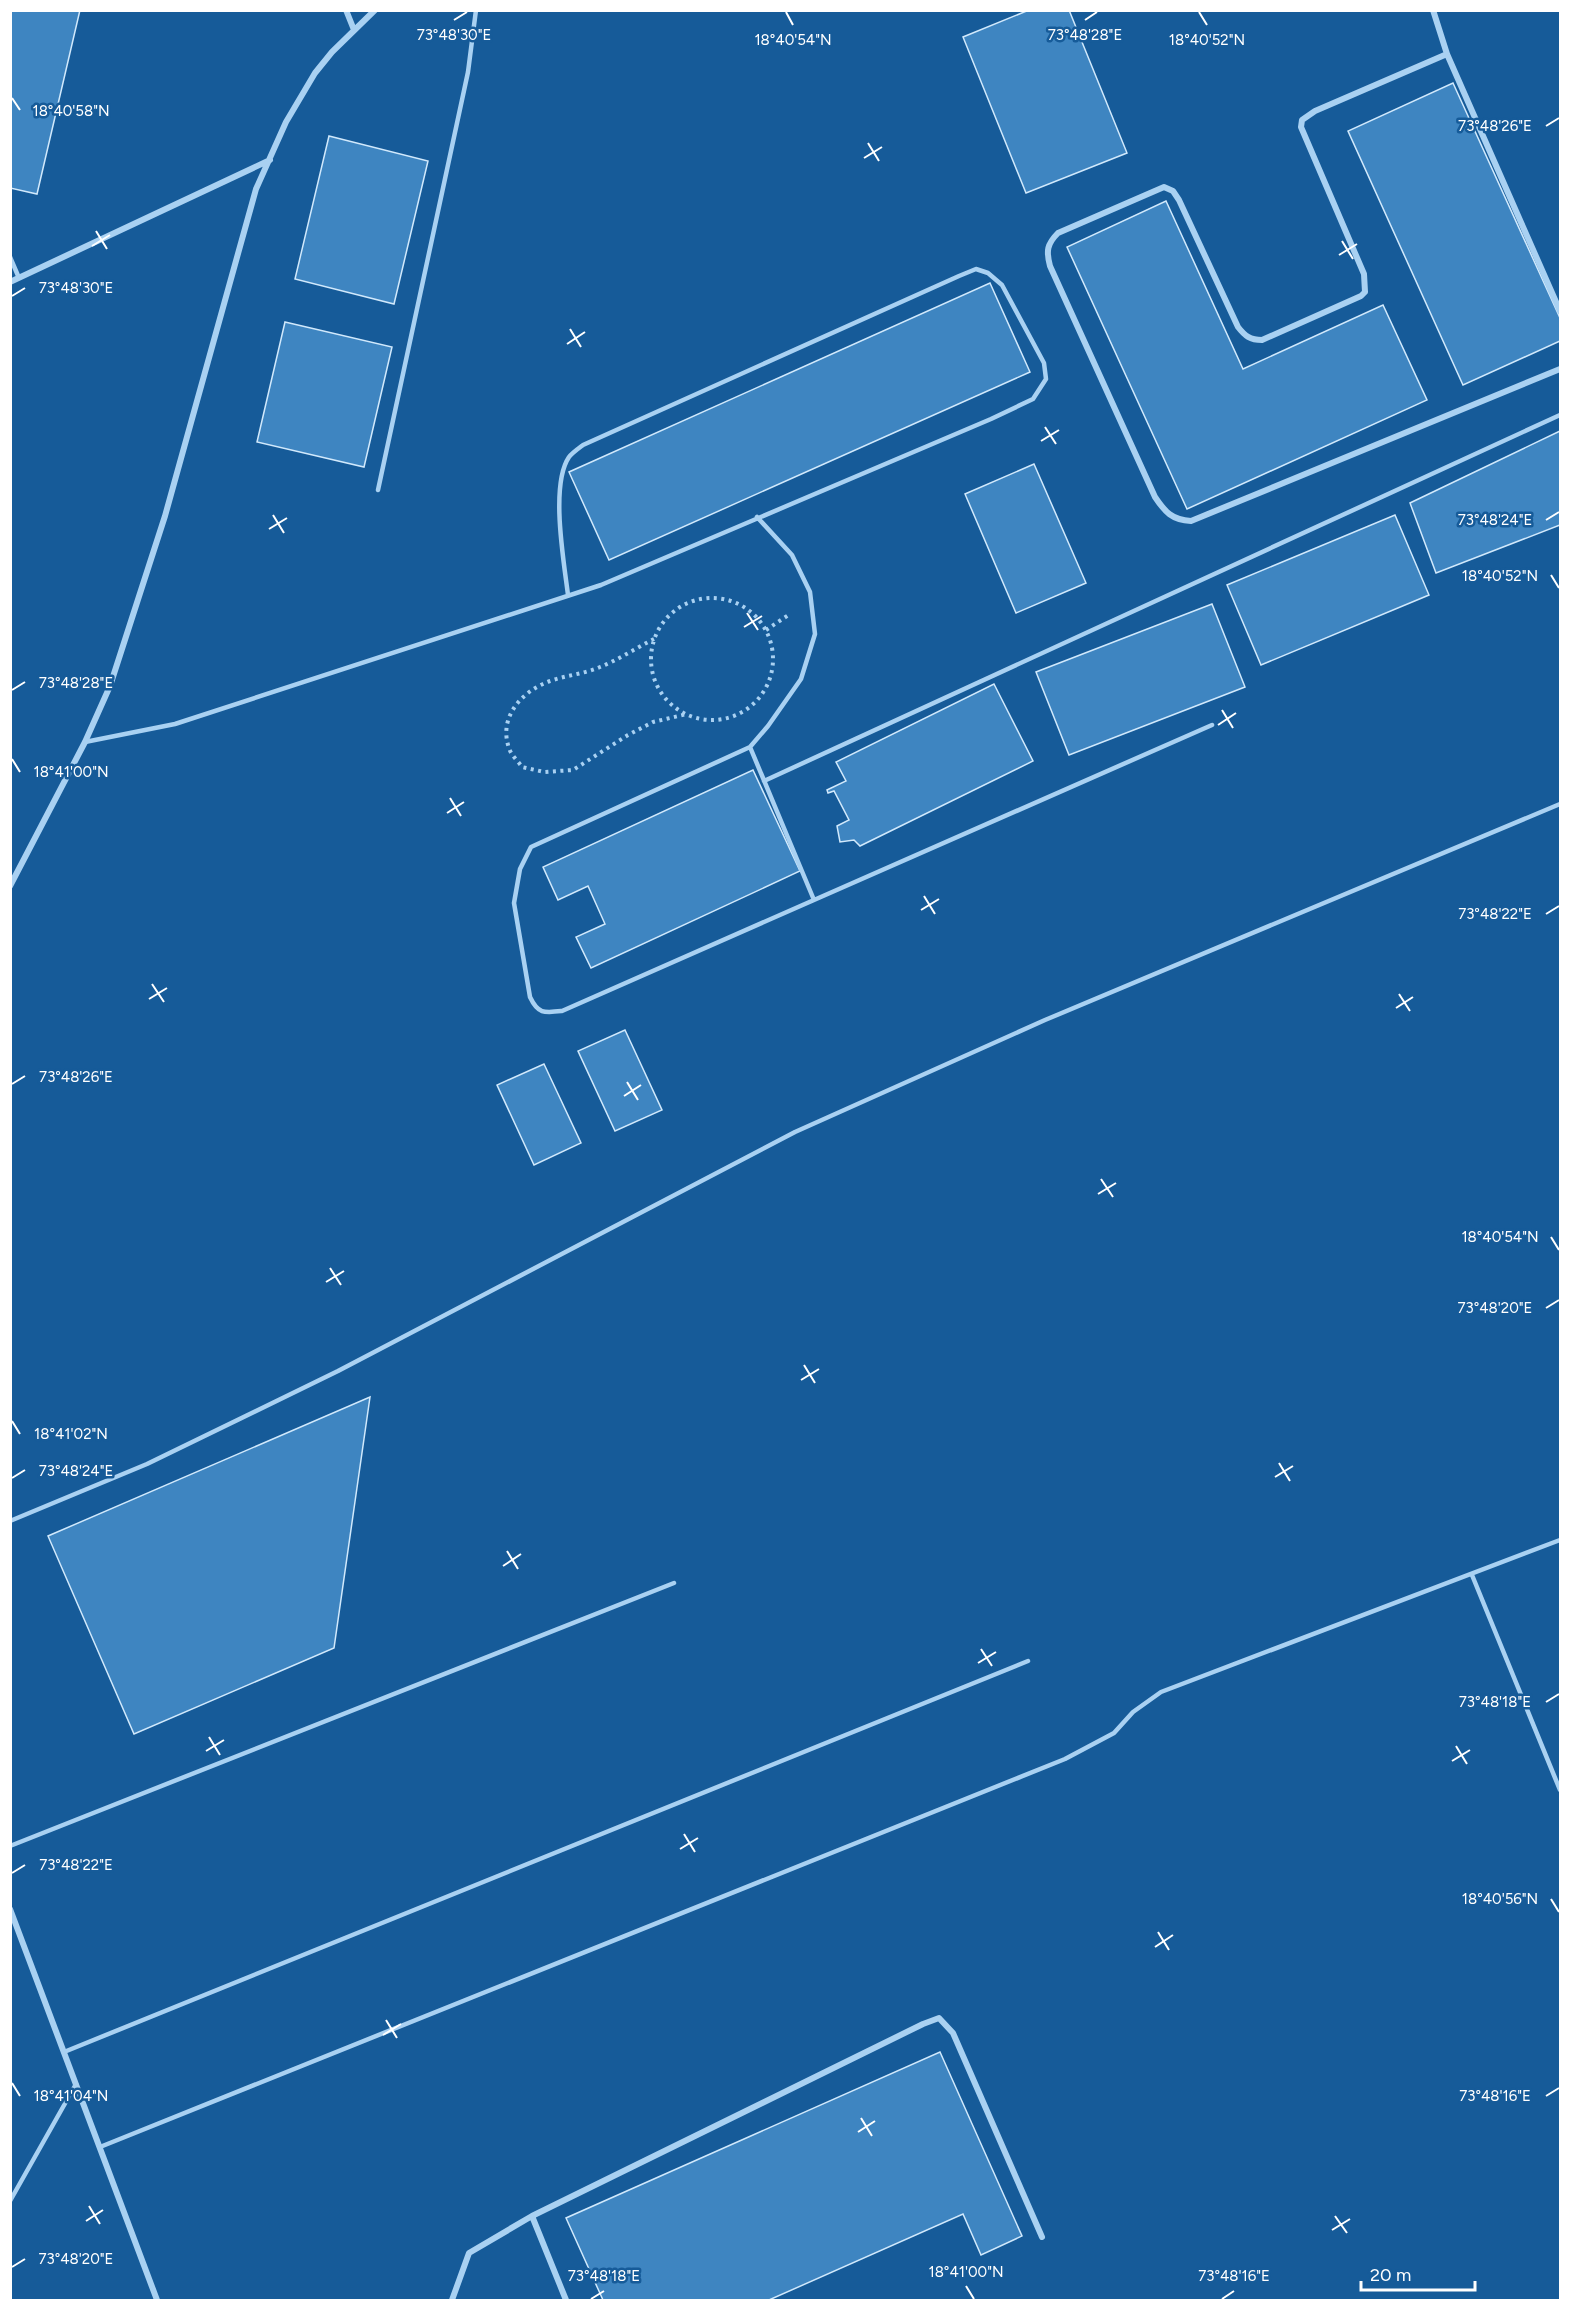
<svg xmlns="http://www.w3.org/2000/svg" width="1571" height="2311" viewBox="0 0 1571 2311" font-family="Figtree,sans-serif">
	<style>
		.building { fill: #3e85c1; stroke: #d1e9fc; stroke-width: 1.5 }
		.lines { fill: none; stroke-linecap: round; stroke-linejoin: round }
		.path { stroke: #a9d1f2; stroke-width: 4; stroke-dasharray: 3 4.5; stroke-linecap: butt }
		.lane { stroke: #a9d1f2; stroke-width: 4.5 }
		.street { stroke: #a9d1f2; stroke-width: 6 }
		.ticks { fill: none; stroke: #fff; stroke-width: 2 }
		.ticks-label { font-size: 15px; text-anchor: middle; fill: #fff; stroke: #165b99; stroke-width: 5; stroke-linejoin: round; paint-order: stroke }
	</style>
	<rect width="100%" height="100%" fill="#165b99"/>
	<!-- building -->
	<path class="building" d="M10 10H80L37 194 10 188Z
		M1029 10H1069L1127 153 1026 193 963 37Z
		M1453 83 1560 318V341L1463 385 1348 131Z
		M329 136 428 161 394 304 295 279Z
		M1166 201 1243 369 1383 305 1427 400 1187 509 1067 247Z
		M990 283 1030 372 609 560 569 472Z
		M285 322 392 347 364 467 257 442Z
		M1560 431V525L1436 573 1410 503Z
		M1034 464 1086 583 1016 613 965 494Z
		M1395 515 1429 595 1261 665 1227 585Z
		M1212 604 1245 687 1069 755 1036 672Z
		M994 684 1033 761 860 846 854 840 840 842 837 826 849 820 834 791 828 793 827 790 846 781 836 762Z
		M753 770 800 871 591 968 576 937 605 924 588 886 558 900 543 867Z
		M625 1030 662 1110 615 1131 578 1051Z
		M544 1064 581 1143 534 1165 497 1085Z
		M370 1397 334 1648 134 1734 48 1536Z
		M940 2052 1022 2236 981 2255 963 2214 769 2300H603L566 2218Z"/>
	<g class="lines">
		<!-- path -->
		<path class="path" d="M651 659a61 61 0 1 1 122 0a61 61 0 1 1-122 0Z
			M766 630 790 614
			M654 639C636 648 618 660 600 667 584 674 567 675 550 681 522 691 498 717 509 748 511 755 518 761 522 767L544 772 573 770 628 735 653 722 687 714"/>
		<!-- lane -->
		<path class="lane" d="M10 257 19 278
			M378 490 468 72 476 10
			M85 742 175 724 601 585 991 419 1033 399 1046 379 1044 363 1002 285 988 273 976 269 959 276 583 445C579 448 572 453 569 457 550 485 564 562 568 595
			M750 747 814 900 562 1011C544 1013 538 1014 530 997L514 903 520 869 531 847 750 747 768 726 801 679 815 634 810 592 792 555 757 517
			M764 781 1560 415
			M814 900 1212 725
			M10 1521 147 1464 338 1371 795 1132 1045 1020 1560 804
			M1472 1575 1560 1790
			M10 1846 674 1583
			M64 2052 1028 1661
			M100 2147 1065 1759 1114 1733 1133 1712 1161 1692 1560 1540
			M10 2201 76 2084"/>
		<!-- street -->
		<path class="street" d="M346 10 354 30
			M1433 10 1447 54 1315 111 1302 120 1301 127 1364 274 1365 292 1361 296 1262 340C1250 340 1245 336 1238 327L1179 200 1173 191 1164 187 1058 233C1047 244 1046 251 1050 266L1155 497C1165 512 1172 520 1191 521L1560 369
			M1447 54 1560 311
			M10 282 270 160
			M10 886 85 742 110 686 165 516 256 189 286 122 315 73 332 52 375 10
			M10 1909 157 2300
			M532 2216 566 2300
			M452 2300 469 2253 532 2216 923 2024 939 2018 953 2033 1042 2237"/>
	</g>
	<!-- ticks -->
	<path class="ticks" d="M786 12 793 25M1199 12 1207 25M454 20 467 12M1085 20 1097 12M12 98 20 110M1546 126 1559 118M868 143 879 161M864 158 882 147M96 231 107 249M1342 241 1353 259M92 246 110 235M1339 255 1357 244M12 296 25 288M570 329 581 347M567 344 585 332M1045 427 1056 444M1041 441 1059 430M273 515 284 533M1546 520 1559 512M269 529 287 518M1551 575 1559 588M747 613 758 630M744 627 762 616M12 690 25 682M1222 710 1233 728M1218 725 1236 713M12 759 20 772M450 798 461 816M447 813 464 802M924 896 935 914M921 910 939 899M1546 914 1559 906M152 984 164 1002M1399 994 1410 1011M149 999 167 988M1396 1008 1413 997M627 1082 638 1100M12 1084 25 1076M624 1096 641 1085M1101 1179 1113 1197M1098 1194 1116 1183M1551 1237 1559 1250M330 1268 341 1285M326 1282 344 1271M1546 1308 1559 1300M804 1365 815 1383M801 1380 819 1369M12 1421 20 1434M1279 1463 1290 1481M1275 1477 1293 1466M12 1478 25 1470M507 1551 518 1569M503 1566 521 1554M981 1649 992 1666M978 1663 996 1652M1546 1702 1559 1694M209 1737 220 1755M1456 1746 1467 1764M206 1751 224 1740M1452 1761 1470 1750M684 1834 695 1852M680 1849 698 1838M12 1873 25 1865M1551 1899 1559 1912M1158 1932 1169 1950M1155 1947 1173 1935M386 2020 397 2038M383 2035 401 2024M12 2083 20 2096M1546 2096 1559 2088M861 2118 872 2136M858 2132 875 2121M89 2206 100 2224M1335 2216 1347 2233M86 2221 103 2210M1332 2230 1350 2219M12 2267 25 2259M966 2286 974 2299M591 2299 604 2291M1222 2299 1234 2291"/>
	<g class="ticks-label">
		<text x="454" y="40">73°48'30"E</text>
		<text x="1085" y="40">73°48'28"E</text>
		<text x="793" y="45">18°40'54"N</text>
		<text x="1207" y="45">18°40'52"N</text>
		<text x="71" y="116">18°40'58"N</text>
		<text x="1495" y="131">73°48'26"E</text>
		<text x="76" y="293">73°48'30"E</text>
		<text x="1495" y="525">73°48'24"E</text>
		<text x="1500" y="581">18°40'52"N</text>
		<text x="76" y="688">73°48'28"E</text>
		<text x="71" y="777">18°41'00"N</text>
		<text x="1495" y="919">73°48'22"E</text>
		<text x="76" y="1082">73°48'26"E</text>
		<text x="1500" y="1242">18°40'54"N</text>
		<text x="1495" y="1313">73°48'20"E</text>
		<text x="71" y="1439">18°41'02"N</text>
		<text x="76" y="1476">73°48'24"E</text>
		<text x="1495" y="1707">73°48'18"E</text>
		<text x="76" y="1870">73°48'22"E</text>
		<text x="1500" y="1904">18°40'56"N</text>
		<text x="71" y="2101">18°41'04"N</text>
		<text x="1495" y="2101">73°48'16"E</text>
		<text x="76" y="2264">73°48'20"E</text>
		<text x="966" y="2277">18°41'00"N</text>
		<text x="604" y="2281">73°48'18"E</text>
		<text x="1234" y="2281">73°48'16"E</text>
	</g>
	<!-- border -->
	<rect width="1571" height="2311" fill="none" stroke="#ffffff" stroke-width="24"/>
	<!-- scale -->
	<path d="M1361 2281v9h114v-9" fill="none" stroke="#ffffff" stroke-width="3"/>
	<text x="1370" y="2281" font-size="18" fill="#ffffff" stroke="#165b99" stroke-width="4.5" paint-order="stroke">20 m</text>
</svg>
